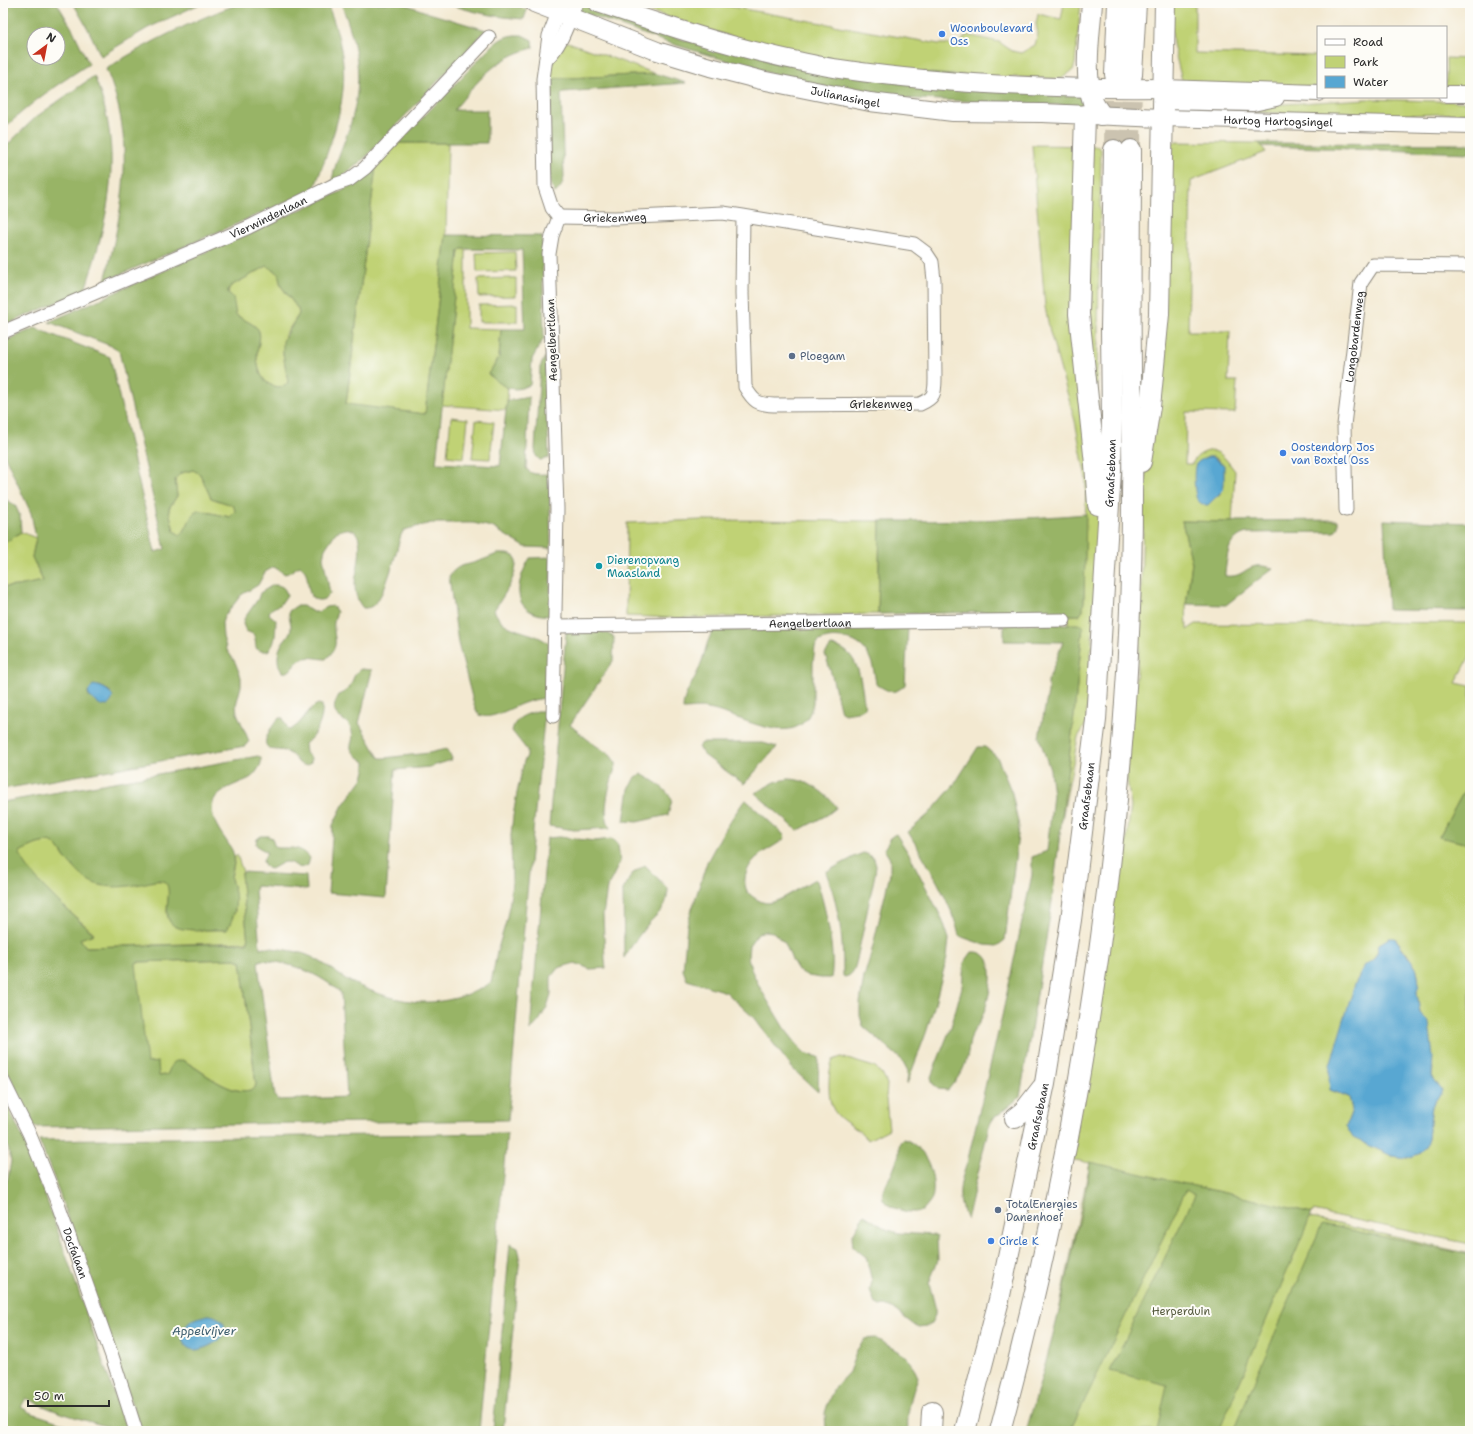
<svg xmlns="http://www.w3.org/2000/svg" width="1473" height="1434" viewBox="0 0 1473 1434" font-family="'Shantell Sans',sans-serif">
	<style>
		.green { fill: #c0d275; stroke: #767e50; fill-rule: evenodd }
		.forest { fill: #98b466; stroke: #627048; fill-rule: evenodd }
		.water { fill: #58a7d2; stroke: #42697e }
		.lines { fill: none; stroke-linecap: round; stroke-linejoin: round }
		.primary-tunnel { stroke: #cbc3b0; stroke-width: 20; stroke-dasharray: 20 10; stroke-linecap: butt }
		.minor-casing { stroke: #8f8a7e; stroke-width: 15 }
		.tertiary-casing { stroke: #8f8a7e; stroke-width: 18 }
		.secondary-casing { stroke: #8f8a7e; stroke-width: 20 }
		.primary-casing { stroke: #8f8a7e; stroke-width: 22 }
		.minor { stroke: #fff; stroke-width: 13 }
		.tertiary { stroke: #fff; stroke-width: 16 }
		.secondary { stroke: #fff; stroke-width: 18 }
		.primary { stroke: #fff; stroke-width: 20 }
		.shop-dot { fill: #3f7fe0; stroke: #fdfcf7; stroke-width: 1.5 }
		.service-dot { fill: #5c6f8a; stroke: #fdfcf7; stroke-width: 1.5 }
		.culture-dot { fill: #0f9aa8; stroke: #fdfcf7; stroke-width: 1.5 }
		.labels { text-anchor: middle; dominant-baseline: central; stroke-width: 4; stroke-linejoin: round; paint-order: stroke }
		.shop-label { font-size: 11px; fill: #366cbe; stroke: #fdfcf7; text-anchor: start }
		.street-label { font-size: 11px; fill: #2b2b2b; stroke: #fdfcf7 }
		.service-label { font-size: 11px; fill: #4e5e75; stroke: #fdfcf7; text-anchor: start }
		.culture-label { font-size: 11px; fill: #0d838f; stroke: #fdfcf7; text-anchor: start }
		.park-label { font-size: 11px; fill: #585d41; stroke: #fdfcf7 }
		.water-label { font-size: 12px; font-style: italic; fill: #3d5d6e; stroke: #fdfcf7 }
	</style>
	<rect width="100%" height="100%" fill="#fdfcf7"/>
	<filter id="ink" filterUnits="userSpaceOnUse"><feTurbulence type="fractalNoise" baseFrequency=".025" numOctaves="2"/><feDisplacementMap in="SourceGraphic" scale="8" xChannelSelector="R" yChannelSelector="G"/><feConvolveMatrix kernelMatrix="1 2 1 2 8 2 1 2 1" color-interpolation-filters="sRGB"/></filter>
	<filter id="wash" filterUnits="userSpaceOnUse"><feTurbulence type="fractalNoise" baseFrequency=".012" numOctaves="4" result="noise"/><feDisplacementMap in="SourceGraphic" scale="16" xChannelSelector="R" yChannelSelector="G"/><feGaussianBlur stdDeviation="0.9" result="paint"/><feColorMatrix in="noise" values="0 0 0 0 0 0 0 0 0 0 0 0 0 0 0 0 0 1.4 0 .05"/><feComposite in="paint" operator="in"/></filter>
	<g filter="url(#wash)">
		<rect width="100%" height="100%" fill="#f3e9d1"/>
		<!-- green -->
		<path class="green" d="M623 3H710L939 44H959L967 35 999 42 1012 51 1021 53 1035 45 1038 34 1036 24 1038 14 1061 19 1064 3H1081L1075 64 1073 70 1061 79 909 73 771 49Z
			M1169 3H1195V53L1318 56V87L1183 85 1173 44Z
			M568 42 656 74 547 79 553 61 564 43Z
			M1446 58 1470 59V88H1446Z
			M1367 99 1470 102V113L1379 116 1219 111 1166 114V107L1201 109Z
			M1171 142 1259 143 1266 152 1191 181 1188 331H1230L1228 381H1237L1235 413 1186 412 1185 464H1192C1195 458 1197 456 1203 453 1218 445 1227 461 1235 471L1232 522 1182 521 1192 563 1186 604 1187 630 1196 624 1335 625 1353 622 1470 623V656L1456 683 1470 686V780L1439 837 1470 844V1244L1313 1211 1312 1213 1097 1164 1109 1172 1470 1254V1431H1027L1051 1349 1090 1163 1070 1159 1112 906 1123 867 1131 806 1126 772 1139 649 1144 493ZM1208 457H1213L1219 460 1220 494 1215 498ZM1395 938C1402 947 1415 963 1418 974 1420 982 1416 989 1417 996 1421 1020 1428 1044 1433 1069L1432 1076 1442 1091 1432 1106 1428 1139 1419 1154 1407 1158 1392 1156 1346 1126 1352 1110 1349 1097 1330 1090 1355 984 1365 965 1373 960 1377 953 1379 944Z
			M398 143H448L446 235 425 414 346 405 376 166Z
			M1032 145 1097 146 1101 149 1097 392 1099 544 1086 724 1078 737 1062 819 1073 725 1083 626 1068 624V615H1080L1084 601 1086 479 1075 421 1050 332 1045 307Z
			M460 249H466V328L501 329 499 358 488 374 508 389 506 410 442 405 459 251Z
			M515 252 516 271 477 272 476 253Z
			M267 266 278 273 281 286 298 309 299 314 285 335 283 353 288 382 285 386C265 391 257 372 257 355 257 347 263 335 257 328 252 323 242 319 236 315 234 306 224 293 231 286Z
			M516 278V296L479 297 478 279Z
			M517 304V322H479V305Z
			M451 417 468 419 464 458 447 456Z
			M476 420 494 422 490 459 472 458Z
			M193 470 198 472 200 474 211 498 232 505 234 507 235 511 230 517 197 510C188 517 189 528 180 535L174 531 169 511V508L177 496 175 479 181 473Z
			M701 520 880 521 878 614 676 618 626 616 627 523Z
			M21 532 36 538 32 557 43 581 18 586 3 587V541H8Z
			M50 841 55 843 65 858 87 879 163 881C166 882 168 885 169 888 170 898 160 921 177 927 190 932 212 929 226 930L235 912 234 889 231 878 235 859 234 857 237 855 243 872 241 874 248 942 86 947 80 939 94 933C71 913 31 880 19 854L20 851 37 844Z
			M235 959 241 961 256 1085 254 1089C229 1098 204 1070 182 1060L169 1071 167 1075 141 1077 135 964 137 962Z
			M841 1057 874 1067 882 1074 887 1084 886 1099 889 1129 868 1140C851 1119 829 1123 829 1088 829 1078 829 1070 833 1060Z"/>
		<!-- forest -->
		<path class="forest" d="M7 3H57L73 30 89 64C58 84 29 103 3 130V4ZM34 34H58V58H34Z
			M73 3H202L148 28 101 56 88 29Z
			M241 3H327C338 30 346 60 343 89 340 124 325 157 314 190L105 281C123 208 137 141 106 69 148 42 194 20 241 3Z
			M341 3H402L429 13 486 30 369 154 346 174 332 182C334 164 344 144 350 126 364 80 358 47 341 3Z
			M445 3H512L527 10 524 19C495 17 472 12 445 3Z
			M583 3 683 40 1086 94 1081 106 871 97 803 82 744 66 666 42 579 11Z
			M515 35H522L532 40 533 48C494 58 478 81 454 110H487V143H398L491 47C499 40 504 36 515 35Z
			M656 74 686 83 563 92 561 95 564 177C563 184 561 188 555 193L550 183 547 79Z
			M94 76C125 151 109 216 85 290L3 326V149L36 117Z
			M1259 143 1470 144V153L1262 146Z
			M376 166 346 404 425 414 446 235 542 236 544 338 532 359 530 385C509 394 504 386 488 374L499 358 501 329H525L522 250 461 249 459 251 436 463 500 466 507 401 529 397 526 468C530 476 541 474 549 474L551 548 525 547 492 527 473 523H431L404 530 401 535C396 551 386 597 372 606 369 608 366 608 363 608 357 601 355 593 355 584 355 573 369 532 349 529 345 528 340 531 336 532L325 549 323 557 330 593C328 596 325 600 320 600 305 601 310 579 305 571 303 568 302 568 300 566 294 568 291 573 285 574L274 567 265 572 258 585 241 595 224 617 222 623 223 637 227 650 235 662 241 677V686L236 705 237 713 249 741 245 746 3 789V587L18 586 43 581 32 557 36 538 31 513 3 452V342L35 328 110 357 155 552 165 549 119 351 114 347 49 322 340 192 359 181ZM267 266 278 273 281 286 298 309 299 314 283 341V353L288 382 285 386C265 391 257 372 257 355 257 347 263 335 257 328 252 323 242 319 236 315L233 297 228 293V289L231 286ZM193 470 200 474 211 498 232 505 234 507 235 511 230 517 197 510C188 517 189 528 180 535L174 531 169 511V508L177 496 175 479 181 473ZM100 686 111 692 89 697 88 692 91 688Z
			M545 357 549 458 540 460 536 456 535 449 540 367Z
			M3 498 15 505 20 516 21 532 8 541H3Z
			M1086 514 1084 601 1083 610 1080 615 1017 616 994 612 878 614 880 521C948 521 1017 520 1086 514Z
			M1338 520V527L1334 532 1247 533C1227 538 1228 554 1225 572V576C1242 578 1243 569 1256 566 1262 565 1267 567 1273 568L1226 605 1186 604 1192 563 1182 521 1232 522 1237 521Z
			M1384 520 1470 523V611L1388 610Z
			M497 554C504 554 511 553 516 558 518 576 504 595 494 610 504 635 531 628 549 644L546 698C539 699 531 700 524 703 514 706 491 721 480 715 477 713 475 708 474 705L458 643 449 576C460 563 462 567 476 562 483 560 490 557 497 554Z
			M551 557 550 616C511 614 514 585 530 558Z
			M273 585C281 585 285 587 287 595L280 605C275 607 270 608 269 614L276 620C275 631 277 643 268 651 250 652 259 645 253 634L246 631 243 624 244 619 258 599 260 593Z
			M296 606H303L313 612H318L326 607 333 606 337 612C336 615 334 619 334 622 332 638 342 644 326 659 318 659 307 655 300 660 293 664 292 674 282 672 276 663 277 651 283 642 286 638 290 634 291 629 292 623 288 618 289 611Z
			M567 623 606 633 614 637 613 661 570 725 592 743 610 755 616 763V766C610 783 601 811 610 828L574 830 549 826Z
			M1004 624H1079L1083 626 1073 725 1051 909 1020 1097 993 1119 989 1126 967 1220C956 1198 959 1186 967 1163L1002 1016 1032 875V857L1047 851 1053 795 1050 770 1039 737 1048 693V681L1063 642 1004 641Z
			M908 627 905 685C893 696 888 691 876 684 873 661 868 642 842 638 833 637 826 637 818 642L815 647 813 663V703C802 756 740 714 708 709 700 707 691 709 683 709 683 693 695 681 700 666 705 654 706 642 713 631Z
			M831 646C861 648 861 686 865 708L857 712 845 714 841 712 832 676 825 654Z
			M361 669 372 670 359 723 378 756 380 758H384L429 753 446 749 452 758 451 760 430 767 395 770 386 897 385 898 328 893 333 825 343 805 363 778 365 771V762C339 744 358 747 351 729 347 716 325 719 339 695 356 688 349 676 361 669Z
			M318 704 322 705C324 719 316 735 305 744L306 753 311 758V762L308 765C297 767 298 758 289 753 283 749 277 751 271 749 257 744 274 724 279 718H283C284 721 287 728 289 730 302 726 306 709 318 704Z
			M537 711H545L526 903 508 1120 34 1127 3 1061V802L258 756 261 758V764C258 769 255 775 250 778 239 784 216 789 213 803 209 822 224 835 232 850 237 860 232 867 231 877 231 882 234 887 235 892 237 906 234 917 227 930 214 929 187 932 176 927 156 918 180 882 159 880 137 885 107 893 86 879 79 874 74 867 68 861 62 855 59 845 50 841L37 844 21 851 20 854C31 880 72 914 94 934L80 939 86 947 246 943 248 942 241 874 243 872 306 876 307 890 256 886 255 891 260 948 264 947C277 949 295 950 307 955 323 961 336 974 351 982 400 1006 444 1011 491 983L497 952 506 922 510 901 512 882 511 835 513 816 517 793 524 761 527 756V750L512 731C515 717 525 715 537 711ZM235 959 241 961 256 1085 254 1089C229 1098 203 1070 182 1060L173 1062 167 1075 159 1076 158 1062 147 1063 136 964 137 962ZM260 960C290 962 319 973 341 993L347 1097 278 1100 275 1097 258 963Z
			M702 743H763L777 747 744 784 704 755 698 747Z
			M978 747H985L997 757 1012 793 1019 827 1005 940 997 946 985 945 959 936C953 905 925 859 908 832L929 814 954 785Z
			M641 774C654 781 665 787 672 800L668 815 637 822 624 821 629 789 635 777Z
			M788 779C807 779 824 792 836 806V808L827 815 799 830H797L755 793 775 782Z
			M1470 780V844L1439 837Z
			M746 800 784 835 785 838C774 848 756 853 749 867 745 874 743 883 747 891 749 894 753 897 756 899 760 901 763 903 768 903 781 902 802 886 815 879L817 881C825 906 836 952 831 978H821L808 976 798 970 792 960 785 943 773 932 766 931 758 933 749 945 748 957 751 969 760 988 784 1028 804 1053 819 1057 818 1092 793 1069 753 1017 726 992 687 980 683 970 687 925 707 862 726 827 744 801Z
			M896 834 910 856 936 907 943 921 949 939 947 957 934 1007 926 1033 907 1084 908 1071 902 1060 863 1026 860 1016V1003L864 977 871 954 890 874V859L884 849 892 836Z
			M261 836H268L272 838 274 845 278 848C291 848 301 846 310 858L308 865C296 872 296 862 287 862 277 862 269 878 263 861L267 852 258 847 256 844 257 839Z
			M559 837 595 841 611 839 615 841 618 845 620 862 607 888 603 915 605 960 606 968 590 969 575 963 558 968 551 977V994L547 1007 539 1021 530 1031 547 838Z
			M863 853 867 854 874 859 876 866 875 874 857 959C855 967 854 975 845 977L843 976C843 952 842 928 836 905 834 894 830 883 826 872L856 856Z
			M645 865 668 889C667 912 656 913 644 929 637 938 630 948 624 958L623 890 632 874Z
			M972 952C1004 949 988 1006 980 1021 978 1026 974 1030 972 1034 968 1044 969 1055 965 1064 962 1074 954 1082 948 1090L938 1089 933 1084 931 1077 951 1027 962 987 964 963Z
			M3 1096 26 1145 50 1209 127 1431H123C90 1421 56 1414 26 1398L21 1407 29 1412 86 1431H3V1188L8 1178 11 1161 9 1151 3 1133Z
			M507 1133 479 1431H141L54 1178 39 1140ZM218 1340 211 1345 195 1350 185 1345Z
			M903 1139C913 1140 926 1156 929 1165 932 1173 934 1184 933 1193 933 1200 926 1206 922 1211 913 1213 905 1212 897 1209 874 1201 883 1190 891 1175 894 1169 896 1163 898 1157 901 1150 896 1145 903 1139Z
			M1090 1162 1312 1213 1219 1431H1157L1167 1385 1110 1371 1195 1195 1186 1190 1070 1431H1026C1045 1368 1062 1305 1075 1240 1081 1214 1087 1189 1090 1162Z
			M864 1215 888 1230 899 1233 933 1235 937 1237 938 1260 929 1283 935 1306V1315L931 1323 926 1327 918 1328 892 1308 885 1305 880 1306 875 1303 870 1290 872 1281 866 1257 853 1247 852 1236Z
			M1322 1224 1470 1255V1431H1233Z
			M510 1244 518 1248 520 1256 503 1431H493Z
			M875 1338 904 1355 911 1362 918 1377C912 1394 906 1412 908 1431H826L825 1413 830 1397 835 1387 849 1372 857 1350 865 1339Z"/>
		<!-- water -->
		<path class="water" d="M1208 457H1212L1224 465V484L1223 490 1208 505C1204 505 1200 504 1197 499 1194 494 1193 468 1196 464 1199 460 1204 459 1208 457Z
			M93 685C101 686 109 689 113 697 108 713 98 704 89 696L88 692Z
			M1389 938H1395L1416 968 1418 975 1419 984 1417 992 1420 1013 1429 1023 1433 1056 1432 1076 1442 1091 1432 1106 1428 1139 1425 1148 1419 1154 1407 1158 1392 1156 1353 1138 1346 1126 1352 1110 1349 1097 1330 1090 1329 1081 1330 1065 1355 984 1365 965 1373 960 1377 953 1379 944Z
			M208 1315C216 1315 228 1322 224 1332 222 1341 205 1349 196 1350 183 1350 178 1335 186 1326 191 1319 200 1317 208 1315Z"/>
	</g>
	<g filter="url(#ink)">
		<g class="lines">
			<!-- primary-tunnel -->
			<path class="primary-tunnel" d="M1114 150 1115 75
				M1131 150 1132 75"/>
			<!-- minor casing -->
			<g class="minor-casing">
				<g id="minor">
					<path d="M546 60C562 44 568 23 576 3"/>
					<path id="s1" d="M559 217 615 218 723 213 743 216 914 244 926 253 932 262 934 280 935 379C935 394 934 398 920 404L774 405C757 404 754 402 745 387L742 293 743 216"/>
					<path d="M559 217 552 208 545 187 543 79 549 36 562 3"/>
					<path id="s2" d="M3 332 249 227 334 185 349 180 365 168 489 37"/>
					<path id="s3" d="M1346 510 1344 425 1361 283 1373 265 1470 266"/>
					<path id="s4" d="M555 626 1064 620"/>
					<path d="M553 716 557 509 549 254 552 236 559 217"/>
					<path id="s5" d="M3 1081 29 1133 56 1199 112 1356 136 1431"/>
				</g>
			</g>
			<!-- tertiary casing -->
			<g class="tertiary-casing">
				<g id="tertiary">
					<path d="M1163 88 1318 93"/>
					<path d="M1446 94H1470"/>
					<path d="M1163 101 1253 103 1276 98"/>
					<path id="s6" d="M1162 118 1470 126"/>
				</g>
			</g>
			<!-- secondary casing -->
			<g class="secondary-casing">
				<g id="secondary">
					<path id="s7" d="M534 3 657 51 710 67 761 80 870 102 953 112 1042 113 1162 118"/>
					<path d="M598 3C664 25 730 47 798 61 812 64 826 67 840 69 946 85 1056 89 1163 88"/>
				</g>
			</g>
			<!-- primary casing -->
			<g class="primary-casing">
				<g id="primary">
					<path d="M1092 3C1090 33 1083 73 1093 102 1095 107 1099 111 1101 115"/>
					<path d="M1115 75 1118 3"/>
					<path d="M1132 75 1136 3"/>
					<path d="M1085 115 1079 314 1095 464 1098 505"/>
					<path d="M1141 462 1150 407 1159 314 1165 3"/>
					<path d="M1015 1118 1024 1111 1042 1088"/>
					<path d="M931 1431 932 1412"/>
					<path id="s8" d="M965 1431 999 1300 1045 1083 1071 920 1096 720 1111 471 1112 419 1111 330 1114 150"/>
					<path d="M1000 1431C1064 1193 1109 948 1125 702 1130 633 1132 564 1132 494 1133 451 1131 408 1131 364 1130 293 1131 221 1131 150"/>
				</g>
			</g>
			<!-- minor -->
			<use href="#minor" class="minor"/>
			<!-- tertiary -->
			<use href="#tertiary" class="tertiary"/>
			<!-- secondary -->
			<use href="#secondary" class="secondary"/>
			<!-- primary -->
			<use href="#primary" class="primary"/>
		</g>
	</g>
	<!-- markers -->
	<g class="shop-dot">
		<circle cx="942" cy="34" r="4"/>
		<circle cx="1283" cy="453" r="4"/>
		<circle cx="991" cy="1241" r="4"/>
	</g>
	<g class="service-dot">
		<circle cx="792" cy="356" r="4"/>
		<circle cx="998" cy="1210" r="4"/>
	</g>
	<circle class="culture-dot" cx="599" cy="566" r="4"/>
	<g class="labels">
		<!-- shop labels -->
		<g class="shop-label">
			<text x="950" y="28">Woonboulevard<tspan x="950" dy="13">Oss</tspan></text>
			<text x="1291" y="447">Oostendorp Jos<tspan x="1291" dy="13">van Boxtel Oss</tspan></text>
			<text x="999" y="1241">Circle K</text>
		</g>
		<!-- street labels -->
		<g class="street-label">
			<text stroke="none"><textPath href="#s7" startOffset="326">Julianasingel</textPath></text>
			<text stroke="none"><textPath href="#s6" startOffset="116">Hartog Hartogsingel</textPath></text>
			<text stroke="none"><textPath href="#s2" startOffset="289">Vierwindenlaan</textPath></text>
			<text stroke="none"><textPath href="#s1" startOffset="56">Griekenweg</textPath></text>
			<text stroke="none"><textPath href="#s3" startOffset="174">Longobardenweg</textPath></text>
			<text transform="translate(552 340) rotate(-92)">Aengelbertlaan</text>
			<text x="881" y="404">Griekenweg</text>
			<text stroke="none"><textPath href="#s8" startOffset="971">Graafsebaan</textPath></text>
			<text stroke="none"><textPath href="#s4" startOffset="255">Aengelbertlaan</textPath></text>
			<text stroke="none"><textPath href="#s8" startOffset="647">Graafsebaan</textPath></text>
			<text stroke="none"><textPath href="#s8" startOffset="323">Graafsebaan</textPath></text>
			<text stroke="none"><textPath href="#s5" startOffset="187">Docfalaan</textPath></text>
		</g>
		<!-- service labels -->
		<g class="service-label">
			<text x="800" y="356">Ploegam</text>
			<text x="1006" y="1204">TotalEnergies<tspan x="1006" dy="13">Danenhoef</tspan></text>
		</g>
		<!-- culture labels -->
		<g class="culture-label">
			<text x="607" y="560">Dierenopvang<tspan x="607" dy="13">Maasland</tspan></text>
		</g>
		<!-- park labels -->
		<g class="park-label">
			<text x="1181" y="1311">Herperduin</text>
		</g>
		<!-- water labels -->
		<g class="water-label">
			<text x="204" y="1331">Appelvijver</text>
		</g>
	</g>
	<!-- margin -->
	<rect width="1473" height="1434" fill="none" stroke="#fdfcf7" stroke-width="16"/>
	<!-- legend -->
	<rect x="1317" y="26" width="130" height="72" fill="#fdfcf7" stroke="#a9a8a5"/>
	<rect x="1325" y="39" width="20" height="6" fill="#ffffff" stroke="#a9a8a5"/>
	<text x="1353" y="46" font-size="12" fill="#2b2b2b">Road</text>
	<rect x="1325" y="56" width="20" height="12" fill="#c0d275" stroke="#a9a8a5"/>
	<text x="1353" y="66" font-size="12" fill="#2b2b2b">Park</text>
	<rect x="1325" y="76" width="20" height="12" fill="#58a7d2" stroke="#a9a8a5"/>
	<text x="1353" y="86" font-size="12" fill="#2b2b2b">Water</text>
	<!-- north arrow -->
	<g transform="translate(46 46) rotate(32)"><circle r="19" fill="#fdfcf7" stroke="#a9a8a5"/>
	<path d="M0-3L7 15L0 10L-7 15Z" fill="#c8321e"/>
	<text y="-6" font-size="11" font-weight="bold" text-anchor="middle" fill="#2b2b2b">N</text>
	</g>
	<!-- scale -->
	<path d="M28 1400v6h81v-6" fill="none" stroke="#2b2b2b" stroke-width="2"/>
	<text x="34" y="1400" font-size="12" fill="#2b2b2b" stroke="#fdfcf7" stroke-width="3" paint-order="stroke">50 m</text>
</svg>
